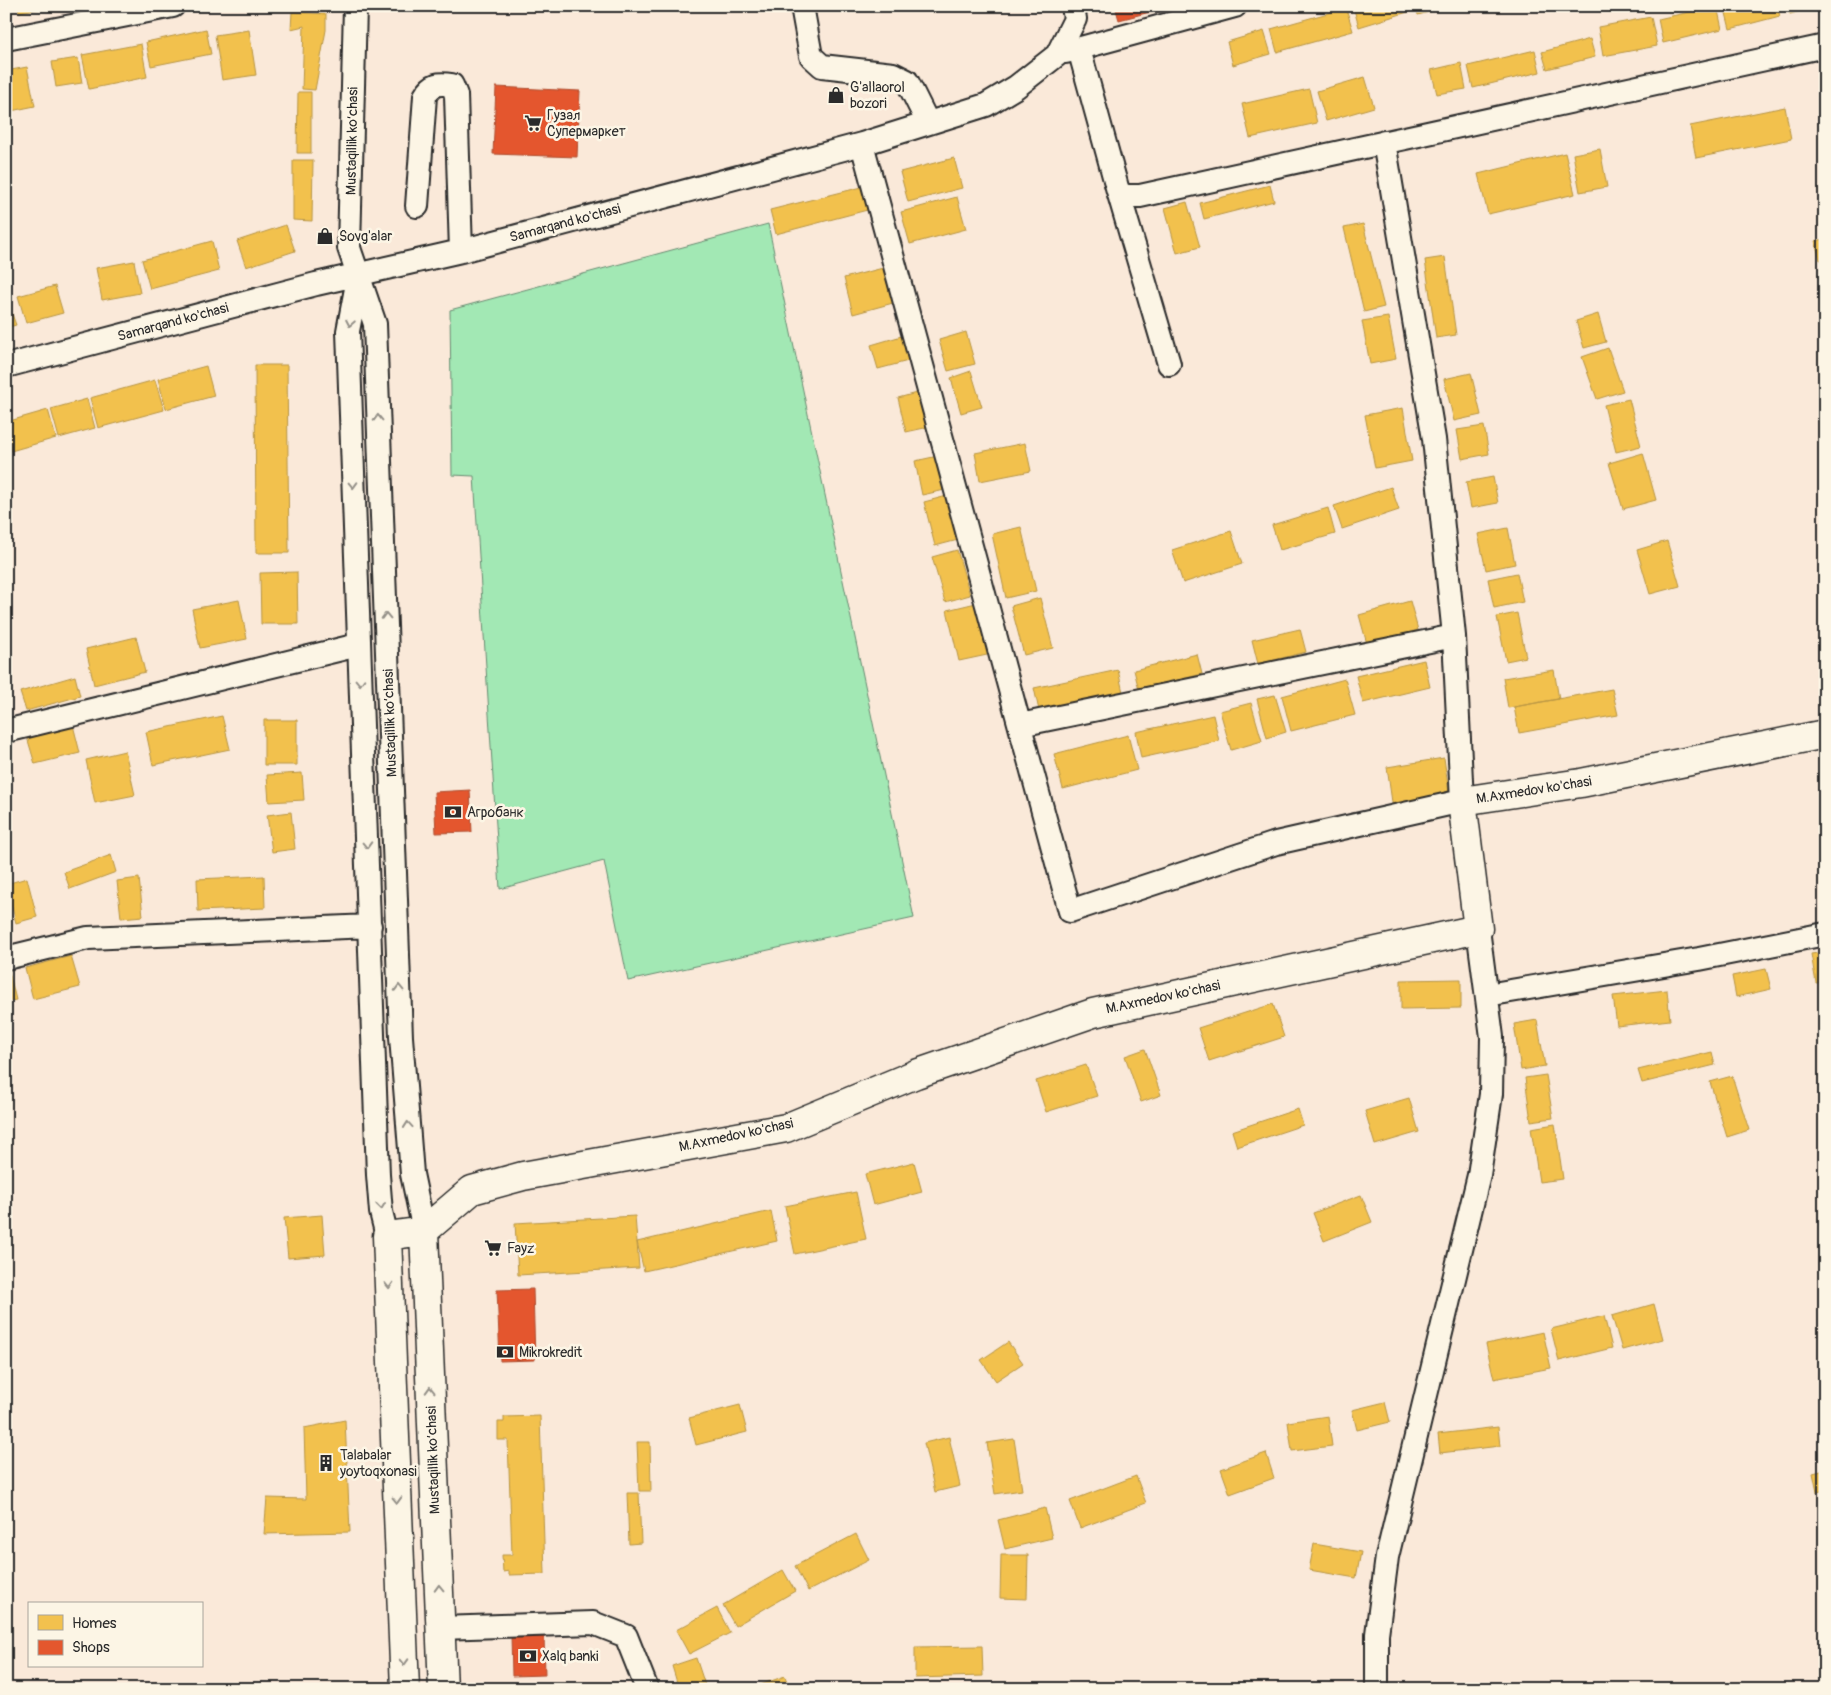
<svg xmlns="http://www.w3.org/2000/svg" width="1831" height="1695" viewBox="0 0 1831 1695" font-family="Pangolin,sans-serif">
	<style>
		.green { fill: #a2e8b4; stroke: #668a70 }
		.homes { fill: #f2c14e; stroke: #b69444 }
		.shops { fill: #e4572e; stroke: #ac4a2d }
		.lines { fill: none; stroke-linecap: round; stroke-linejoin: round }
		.minor-casing { stroke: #2b2b2b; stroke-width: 26 }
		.major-casing { stroke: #2b2b2b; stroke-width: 31 }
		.minor { stroke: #fcf5e5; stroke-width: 22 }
		.major { stroke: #fcf5e5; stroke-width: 28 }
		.oneway { stroke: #949088 }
		.labels { text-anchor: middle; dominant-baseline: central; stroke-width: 5; stroke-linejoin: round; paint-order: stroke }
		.poi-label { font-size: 14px; fill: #2b2b2b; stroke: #fcf5e5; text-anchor: start }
		.street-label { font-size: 14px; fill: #2b2b2b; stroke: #fcf5e5 }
	</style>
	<rect width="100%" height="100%" fill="#fae9d9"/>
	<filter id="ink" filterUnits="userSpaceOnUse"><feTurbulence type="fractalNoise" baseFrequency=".02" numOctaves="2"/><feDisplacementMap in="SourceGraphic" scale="10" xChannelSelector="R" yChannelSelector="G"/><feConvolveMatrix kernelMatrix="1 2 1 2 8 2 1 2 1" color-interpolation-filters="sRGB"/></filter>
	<g filter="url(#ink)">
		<!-- green -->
		<path class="green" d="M768 224 914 918 628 981 604 861 500 889 474 476 452 475 450 310Z"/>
		<!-- homes -->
		<path class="homes" d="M6 6H11L12 15 6 16Z
			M18 6H55L19 12Z
			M1353 6H1410L1411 11 1359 27Z
			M1416 6H1450L1418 15Z
			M1717 6 1722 29 1663 43 1658 19Z
			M1738 6H1777L1780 16 1730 29 1725 9Z
			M1788 6H1820L1790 14Z
			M1346 8 1353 31 1277 52 1271 29Z
			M292 12 326 14V30L315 90 302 89 304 26 291 29Z
			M1651 17 1657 46 1603 56 1598 27Z
			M206 29 211 54 151 66 146 42Z
			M249 30 256 75 222 80 215 35Z
			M1264 31 1271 54 1233 65 1227 42Z
			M1590 39 1595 57 1547 69 1542 52Z
			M141 44 147 77 89 89 82 55Z
			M1535 50 1540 72 1473 88 1468 66Z
			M78 58 82 83 56 87 52 62Z
			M1461 63 1466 89 1437 94 1431 70Z
			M27 67 35 106 6 112V71Z
			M1365 77 1374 107 1326 121 1317 91Z
			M1309 89 1317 123 1250 138 1242 104Z
			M298 92H311V153H297Z
			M1785 107 1791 139 1696 158 1690 126Z
			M1600 149 1607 187 1580 192 1573 154Z
			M1565 153 1575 194 1488 214 1478 174Z
			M954 158 962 188 908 202 900 172Z
			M293 160H313L312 221 293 220Z
			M1270 185 1274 201 1204 219 1200 203Z
			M866 186 871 209 776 234 770 210Z
			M957 197 966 229 910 244 901 212Z
			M1187 202 1200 247 1177 253 1165 208Z
			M1363 224 1384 307 1364 312 1344 228Z
			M286 225 295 251 246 267 237 241Z
			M1825 239V259L1820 260 1815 241Z
			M212 241 219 271 150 289 142 260Z
			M1445 257 1456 335 1436 338 1425 260Z
			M134 261 140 293 102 300 96 268Z
			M883 268 893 303 853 314 844 278Z
			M55 286 63 313 26 323 18 296Z
			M6 298 16 325 6 328Z
			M1598 314 1606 342 1584 348 1576 321Z
			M1388 317 1396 359 1370 364 1362 321Z
			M966 332 975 364 948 371 939 340Z
			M905 335 912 360 878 369 871 345Z
			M1608 348 1623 391 1597 399 1582 357Z
			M255 365H287L289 553H256Z
			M206 366 214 396 166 409 158 379Z
			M971 371 982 407 961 413 951 378Z
			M1471 373 1481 415 1454 421 1444 379Z
			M155 380 164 410 98 428 90 398Z
			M920 392 929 427 906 432 898 398Z
			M87 399 95 428 59 438 51 409Z
			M1629 399 1641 446 1616 452 1604 405Z
			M1403 408 1412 461 1375 468 1365 415Z
			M48 410 56 438 11 451 6 436V422Z
			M1484 426 1489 454 1462 459 1457 430Z
			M1025 443 1031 471 980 481 975 453Z
			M1643 453 1656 500 1623 509 1609 463Z
			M938 456 945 490 922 495 915 461Z
			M1493 477 1498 503 1471 508 1466 482Z
			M1391 487 1399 510 1342 529 1334 506Z
			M947 496 958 540 935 546 924 502Z
			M1328 508 1335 534 1280 550 1272 525Z
			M1021 527 1036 591 1006 598 992 534Z
			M1508 528 1515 564 1486 570 1478 534Z
			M1231 531 1242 564 1183 583 1172 550Z
			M1667 541 1680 586 1650 594 1637 550Z
			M957 550 970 595 945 602 932 557Z
			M297 572 298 624H261L260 573Z
			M1517 573 1523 602 1494 608 1488 579Z
			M1040 598 1053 648 1024 655 1011 606Z
			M239 600 247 639 200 648 192 609Z
			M1410 601 1418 630 1367 644 1359 615Z
			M976 603 987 655 959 661 947 610Z
			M1517 613 1526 657 1506 661 1497 617Z
			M1300 629 1306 652 1258 664 1252 640Z
			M136 637 145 672 94 685 86 649Z
			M1197 654 1202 674 1139 690 1134 670Z
			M1424 660 1430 687 1363 703 1356 676Z
			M1118 670 1124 697 1040 715 1034 688Z
			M1554 670 1559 699 1508 708 1503 678Z
			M75 676 80 696 26 711 20 692Z
			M1345 679 1355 715 1291 731 1282 696Z
			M1612 689 1618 715 1519 733 1514 707Z
			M1275 695 1286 732 1267 738 1257 699Z
			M1251 703 1262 741 1231 750 1220 711Z
			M1213 715 1219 741 1141 758 1136 732Z
			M222 716 230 749 153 765 146 732Z
			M264 720H297V765H264Z
			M73 725 80 753 35 764 27 737Z
			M1128 735 1137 770 1063 789 1054 754Z
			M125 751 135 795 95 803 86 760Z
			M1444 758 1450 800 1393 809 1387 767Z
			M302 773 304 800 269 802 267 775Z
			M291 812 295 849 272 852 267 815Z
			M111 855 116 872 70 889 64 872Z
			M264 876 265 908 198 911 197 879Z
			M27 878 37 917 16 923 6 884Z
			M139 878 143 916 121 918 117 881Z
			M1825 952V982L1816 983 1811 954Z
			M71 956 80 987 33 999 25 968Z
			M1766 969 1771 989 1736 997 1732 976Z
			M9 971 16 1000 6 1002V972Z
			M1461 979V1008L1401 1009V980Z
			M1667 990 1670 1020 1617 1026 1613 996Z
			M1273 1004 1284 1037 1209 1061 1198 1028Z
			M1537 1020 1545 1066 1521 1070 1514 1024Z
			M1145 1049 1161 1095 1141 1102 1125 1056Z
			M1712 1052 1715 1065 1642 1083 1638 1070Z
			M1086 1065 1097 1096 1046 1112 1036 1081Z
			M1546 1075 1553 1118 1531 1121 1525 1078Z
			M1732 1076 1749 1130 1727 1137 1710 1082Z
			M1409 1098 1419 1132 1375 1145 1365 1111Z
			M1298 1109 1303 1125 1237 1147 1232 1131Z
			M1555 1124 1563 1179 1539 1182 1531 1128Z
			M914 1162 922 1192 873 1205 865 1174Z
			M856 1192 866 1239 795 1254 785 1206Z
			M1361 1195 1372 1222 1324 1241 1313 1213Z
			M771 1211 777 1241 644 1271 637 1242Z
			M322 1215 325 1255 288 1258 284 1218Z
			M635 1216 639 1268 518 1275 515 1223Z
			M1654 1304 1663 1339 1622 1350 1612 1316Z
			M1604 1316 1612 1348 1559 1361 1551 1329Z
			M1543 1332 1551 1368 1494 1379 1486 1344Z
			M1008 1342 1023 1363 996 1381 981 1360Z
			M1385 1402 1390 1422 1357 1430 1352 1410Z
			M740 1405 747 1432 696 1445 689 1418Z
			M540 1416 545 1574 509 1575V1571L503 1572 502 1555H512L508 1440H498V1422H504V1417Z
			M1328 1416 1332 1446 1292 1451 1288 1422Z
			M345 1420 350 1532 264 1534 267 1498 306 1499 304 1428Z
			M1498 1427 1500 1446 1440 1453 1438 1434Z
			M949 1437 960 1486 935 1492 924 1443Z
			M1014 1439 1022 1490 995 1494 987 1443Z
			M637 1442H650L651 1491H639Z
			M1266 1453 1274 1478 1230 1494 1221 1469Z
			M1825 1470V1490L1817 1492 1813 1473Z
			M1136 1476 1146 1503 1080 1528 1070 1501Z
			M627 1493H639L641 1543 629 1544Z
			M1045 1508 1052 1538 1005 1549 998 1520Z
			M856 1534 869 1560 808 1591 795 1566Z
			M1314 1544 1361 1552 1356 1578 1309 1570Z
			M1001 1555H1028L1027 1599 1000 1598Z
			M783 1570 795 1591 735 1626 723 1605Z
			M717 1608 730 1633 689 1654 676 1630Z
			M982 1646 983 1676 915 1678V1647Z
			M696 1658 705 1685 693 1689H679L672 1666Z
			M785 1676 789 1689H749Z"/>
		<!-- shops -->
		<path class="shops" d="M1115 6H1153L1154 11 1119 20Z
			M496 87 580 91 577 157 493 154Z
			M470 790 472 832 436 833 434 792Z
			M533 1289 535 1360 500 1361 497 1290Z
			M544 1635 545 1675 512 1676 511 1636Z"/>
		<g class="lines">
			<!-- minor casing -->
			<g class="minor-casing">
				<path id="minor" d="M355 6 349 248 375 324 401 1037 412 1174 424 1231
					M802 6 811 56 822 66 893 74 907 81 928 123
					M6 39 173 6
					M1079 49 1118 191 1125 196H1140L1825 46
					M1066 52 1235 6
					M862 144 1070 911 1276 843 1462 801 1454 636 1434 439 1384 142
					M1118 191 1169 364
					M417 206 425 96C432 83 439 83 452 85L456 95 461 251
					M358 278 348 331 378 1175 381 1212 387 1236
					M6 366 316 284 461 251 862 144 986 105 1016 87 1057 55 1075 19 1073 6
					M1020 725 1454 636
					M6 731 358 645
					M6 958 88 938 370 926
					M1487 995 1699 959 1825 934
					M440 1628 593 1623 626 1636 647 1689
					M1377 1689V1634L1387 1557 1479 1175 1491 1094 1492 1037 1478 929"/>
			</g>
			<!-- major casing -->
			<g class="major-casing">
				<path id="major" d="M424 1231 443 1689
					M405 1689 387 1236 424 1231 472 1190 523 1176 786 1128 916 1074 1093 1013 1478 929 1462 801 1581 783 1825 734"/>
			</g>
			<!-- minor -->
			<use href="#minor" class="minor"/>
			<!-- major -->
			<use href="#major" class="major"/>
		</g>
		<!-- one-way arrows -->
		<defs><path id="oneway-chevron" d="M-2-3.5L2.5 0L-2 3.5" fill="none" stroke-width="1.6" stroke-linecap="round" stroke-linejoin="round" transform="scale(1.25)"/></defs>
		<g class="oneway">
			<use href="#oneway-chevron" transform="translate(350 323) rotate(101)"/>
			<use href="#oneway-chevron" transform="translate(378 418) rotate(-92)"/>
			<use href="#oneway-chevron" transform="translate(353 485) rotate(88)"/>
			<use href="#oneway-chevron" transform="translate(386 616) rotate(-92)"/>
			<use href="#oneway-chevron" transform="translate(360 682) rotate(88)"/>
			<use href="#oneway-chevron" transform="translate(367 845) rotate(88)"/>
			<use href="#oneway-chevron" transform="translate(399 988) rotate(-92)"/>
			<use href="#oneway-chevron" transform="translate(408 1125) rotate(-95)"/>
			<use href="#oneway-chevron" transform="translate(381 1206) rotate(83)"/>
			<use href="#oneway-chevron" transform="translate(389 1285) rotate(88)"/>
			<use href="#oneway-chevron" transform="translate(430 1390) rotate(-92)"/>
			<use href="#oneway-chevron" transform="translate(397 1500) rotate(88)"/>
			<use href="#oneway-chevron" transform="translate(439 1588) rotate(-92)"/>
			<use href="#oneway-chevron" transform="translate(404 1662) rotate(88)"/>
		</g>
	</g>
	<!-- icons -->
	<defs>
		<g id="shop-bare" transform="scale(1.35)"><path d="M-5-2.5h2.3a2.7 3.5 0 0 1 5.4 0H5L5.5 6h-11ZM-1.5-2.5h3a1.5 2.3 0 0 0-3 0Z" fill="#2b2b2b" stroke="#fcf5e5" stroke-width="2.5" paint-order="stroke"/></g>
		<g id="supermarket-bare" transform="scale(1.35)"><path d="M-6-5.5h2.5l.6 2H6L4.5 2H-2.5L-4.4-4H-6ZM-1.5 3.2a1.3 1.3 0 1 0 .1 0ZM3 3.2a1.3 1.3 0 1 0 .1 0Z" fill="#2b2b2b" stroke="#fcf5e5" stroke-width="2.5" paint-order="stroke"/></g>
		<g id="bank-bare" transform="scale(1.35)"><path d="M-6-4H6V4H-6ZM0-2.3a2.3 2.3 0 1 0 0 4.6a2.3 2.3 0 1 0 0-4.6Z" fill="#2b2b2b" stroke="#fcf5e5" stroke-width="2.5" paint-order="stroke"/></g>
		<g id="building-bare" transform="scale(1.35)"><path d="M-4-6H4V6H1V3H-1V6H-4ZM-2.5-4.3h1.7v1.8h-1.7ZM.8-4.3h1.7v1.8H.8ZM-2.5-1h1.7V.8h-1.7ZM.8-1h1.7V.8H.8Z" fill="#2b2b2b" stroke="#fcf5e5" stroke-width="2.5" paint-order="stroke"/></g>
	</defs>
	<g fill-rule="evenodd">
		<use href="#shop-bare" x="836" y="95"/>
		<use href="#supermarket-bare" x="533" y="123"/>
		<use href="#shop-bare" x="325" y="236"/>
		<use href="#bank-bare" x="453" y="812"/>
		<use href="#supermarket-bare" x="493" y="1248"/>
		<use href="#bank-bare" x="505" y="1352"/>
		<use href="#building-bare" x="326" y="1463"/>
		<use href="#bank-bare" x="528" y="1656"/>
	</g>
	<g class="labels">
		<!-- poi labels -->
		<g class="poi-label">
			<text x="850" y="87">G'allaorol<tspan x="850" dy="16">bozori</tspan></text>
			<text x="547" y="115">Гузал<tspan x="547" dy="16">Супермаркет</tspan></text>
			<text x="339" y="236">Sovg'alar</text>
			<text x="467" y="812">Агробанк</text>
			<text x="507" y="1248">Fayz</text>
			<text x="519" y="1352">Mikrokredit</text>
			<text x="340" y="1455">Talabalar<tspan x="340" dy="16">yoytoqxonasi</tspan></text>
			<text x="542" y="1656">Xalq banki</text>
		</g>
		<!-- street labels -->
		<g class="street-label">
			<text transform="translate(352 141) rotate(-89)">Mustaqillik ko’chasi</text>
			<text transform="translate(565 223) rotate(-15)">Samarqand ko'chasi</text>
			<text transform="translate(173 322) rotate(-15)">Samarqand ko'chasi</text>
			<text transform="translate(390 723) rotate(-92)">Mustaqillik ko’chasi</text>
			<text transform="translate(1534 790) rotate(-9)">M.Axmedov ko'chasi</text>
			<text transform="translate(1163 997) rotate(-12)">M.Axmedov ko'chasi</text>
			<text transform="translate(736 1135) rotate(-12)">M.Axmedov ko'chasi</text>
			<text transform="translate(433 1460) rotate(-92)">Mustaqillik ko’chasi</text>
		</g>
	</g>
	<!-- margin -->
	<rect width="1831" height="1695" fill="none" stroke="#fcf5e5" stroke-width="25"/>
	<rect x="12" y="12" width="1806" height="1670" fill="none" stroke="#2b2b2b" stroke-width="2" filter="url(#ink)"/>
	<!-- legend -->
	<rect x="28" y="1602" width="175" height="65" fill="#fcf5e5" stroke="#a8a49b"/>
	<rect x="38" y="1615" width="25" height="15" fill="#f2c14e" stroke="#a8a49b"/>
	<text x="72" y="1628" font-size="15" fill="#2b2b2b">Homes</text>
	<rect x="38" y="1640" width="25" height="15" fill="#e4572e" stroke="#a8a49b"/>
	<text x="72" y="1652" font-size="15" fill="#2b2b2b">Shops</text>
</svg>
